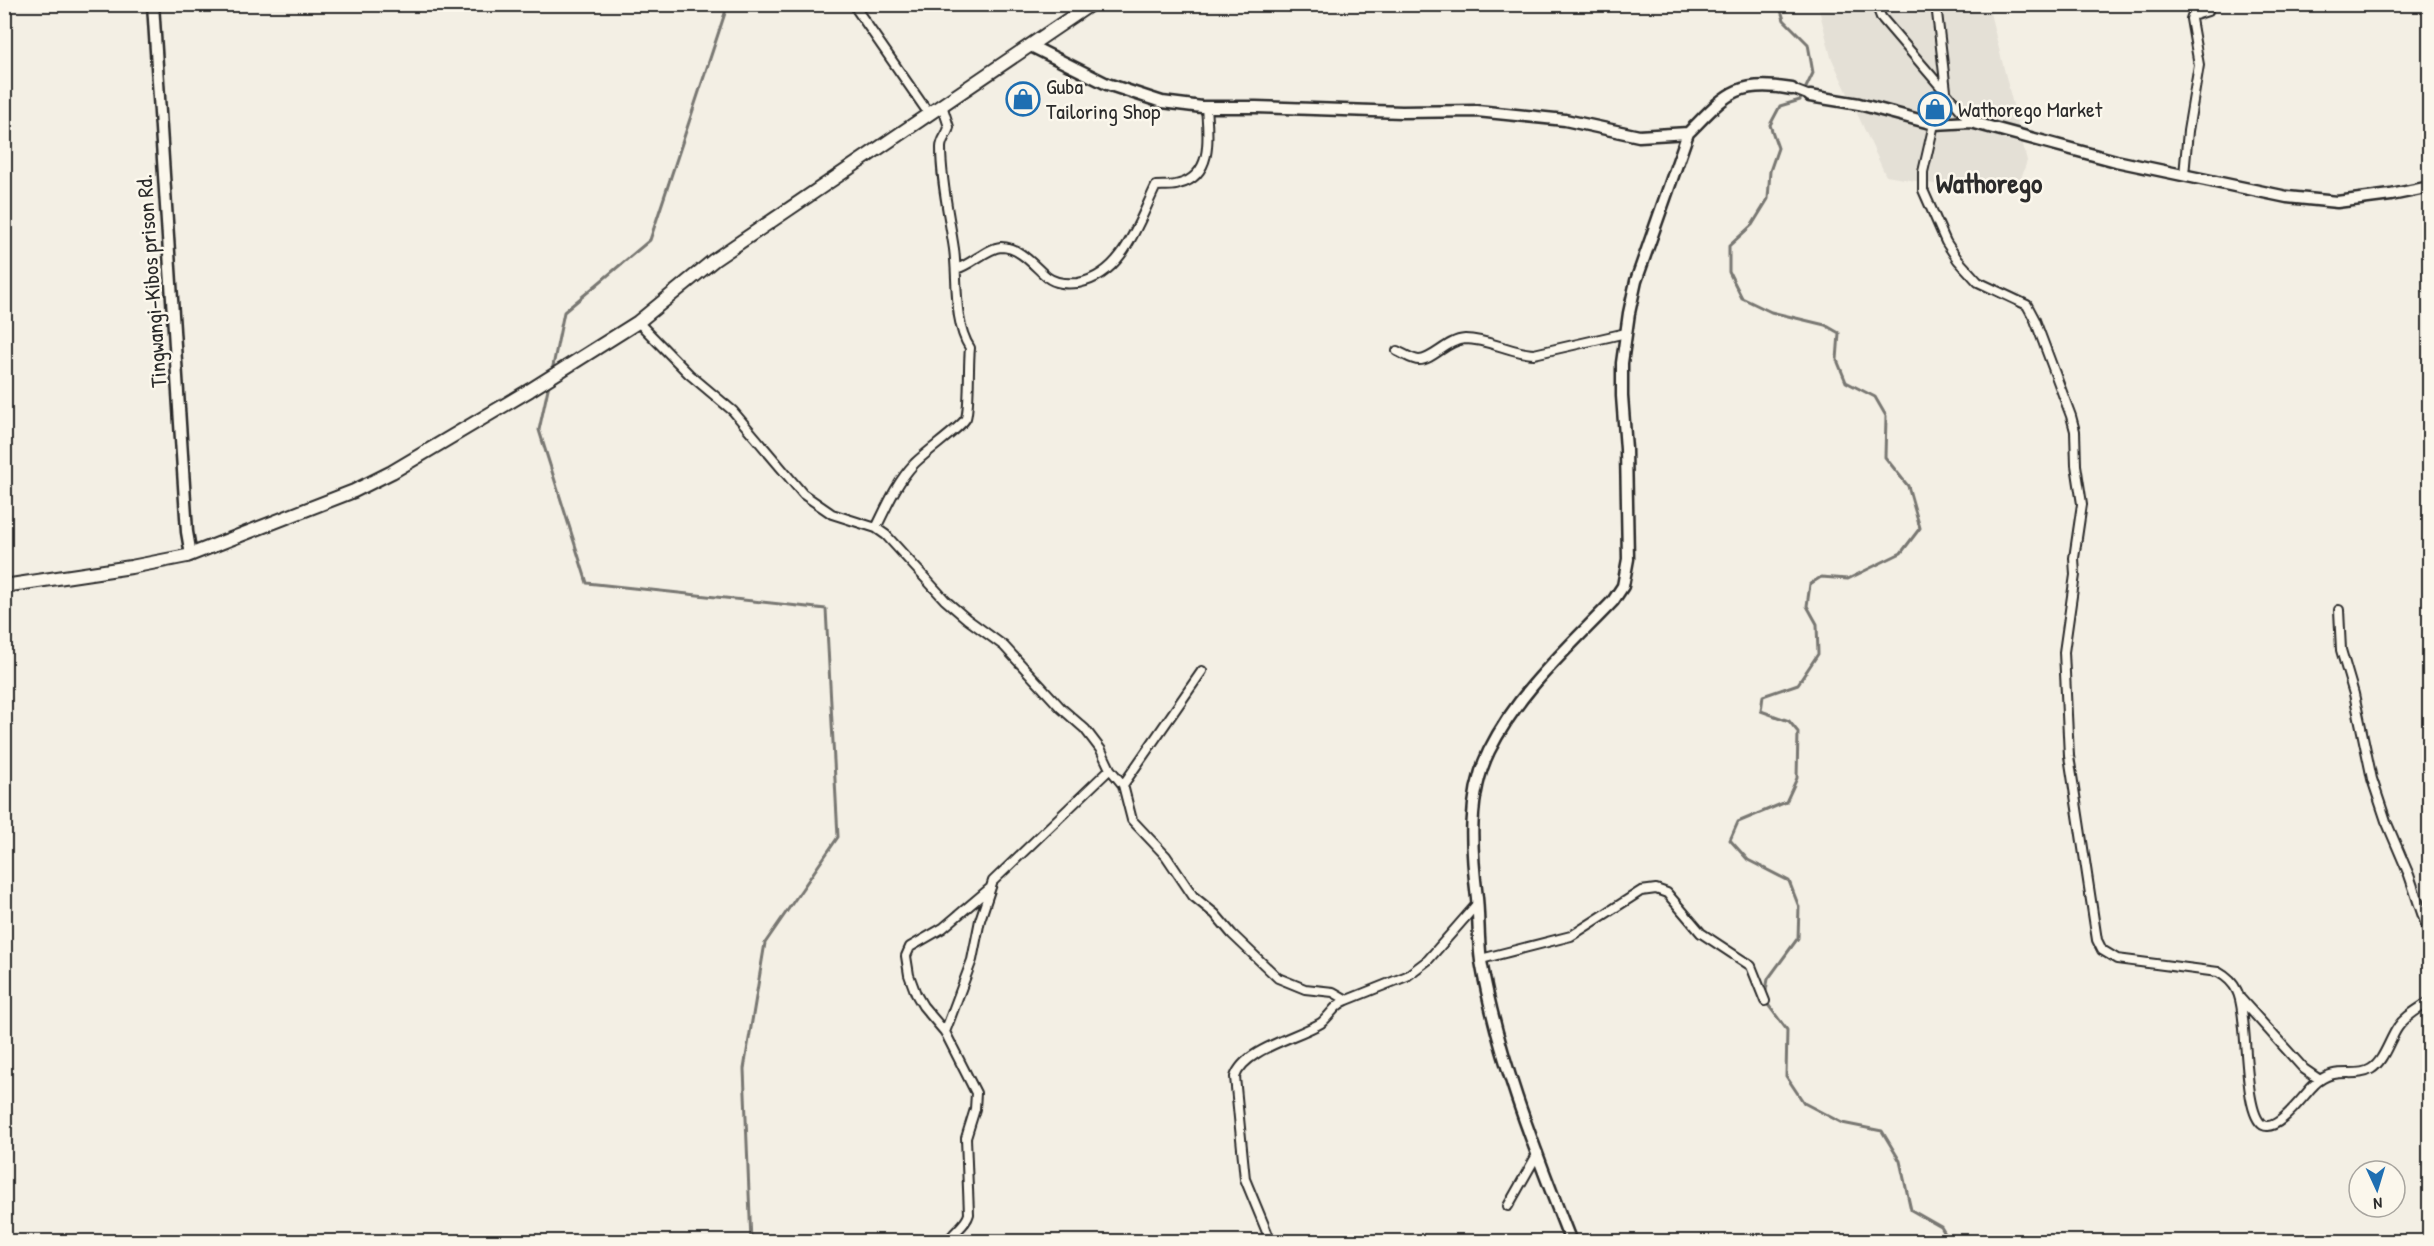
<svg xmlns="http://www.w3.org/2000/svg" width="2434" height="1246" viewBox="0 0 2434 1246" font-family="'Patrick Hand',sans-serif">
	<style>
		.built { fill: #e4e0d6 }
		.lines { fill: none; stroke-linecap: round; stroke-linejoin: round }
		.stream { stroke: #787772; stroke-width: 3 }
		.street-casing { stroke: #2b2b2b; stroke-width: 12 }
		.secondary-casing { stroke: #2b2b2b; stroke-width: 15 }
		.primary-casing { stroke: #2b2b2b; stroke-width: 16 }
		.street { stroke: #fbf7ec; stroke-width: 8 }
		.secondary { stroke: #fbf7ec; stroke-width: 10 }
		.primary { stroke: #fbf7ec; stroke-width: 12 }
		.labels { text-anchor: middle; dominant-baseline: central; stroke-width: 5; stroke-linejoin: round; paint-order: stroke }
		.poi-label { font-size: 22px; fill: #2b2b2b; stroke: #fbf7ec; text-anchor: start }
		.street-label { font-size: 22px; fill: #2b2b2b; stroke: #fbf7ec }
		.district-label { font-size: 28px; font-weight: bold; fill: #2b2b2b; stroke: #fbf7ec }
	</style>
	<rect width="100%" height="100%" fill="#f3efe4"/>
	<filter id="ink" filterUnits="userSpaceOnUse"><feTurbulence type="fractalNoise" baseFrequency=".0167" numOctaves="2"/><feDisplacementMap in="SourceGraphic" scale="12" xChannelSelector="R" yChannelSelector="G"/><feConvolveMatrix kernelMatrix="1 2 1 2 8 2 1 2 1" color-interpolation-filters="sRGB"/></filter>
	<g filter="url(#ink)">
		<!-- built -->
		<path class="built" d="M1818 5H1988L2027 161 2019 184 1964 189 1886 176 1831 57Z"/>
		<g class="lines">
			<!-- stream -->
			<path class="stream" d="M552 371 564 312 650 240 728 4
				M549 384 539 430 587 583 826 609 838 837 765 943 744 1069 751 1242
				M1765 996 1768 979 1798 938 1799 907 1789 881 1748 860 1730 840 1738 822 1786 802 1797 778 1798 732 1789 721 1761 711 1763 696 1798 684 1818 654 1817 624 1807 606 1810 584 1821 577 1848 579 1901 553 1920 528 1908 486 1885 457 1886 416 1875 397 1846 382 1837 360 1839 333 1825 325 1771 312 1742 298 1729 272V246L1752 225 1768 199 1770 171 1778 148 1770 125 1780 106 1800 100 1813 73 1808 44 1784 20 1779 4
				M1766 1002 1787 1030 1786 1076 1804 1103 1842 1123 1882 1131 1900 1161 1911 1210 1941 1227 1950 1242"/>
			<!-- street casing -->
			<g class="street-casing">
				<path id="street" d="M1876 4 1881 17 1971 122
					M1936 4 1946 91
					M857 10 929 114
					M1792 89 1810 96
					M1934 124 1923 172V190L1946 242 1958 260 1978 282 2027 305 2035 320 2071 416 2075 431 2076 465 2082 504 2074 558 2075 575 2064 652 2069 756 2097 940 2102 950 2117 959 2218 972C2227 977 2233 982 2237 991 2249 1014 2242 1113 2263 1125 2278 1133 2305 1093 2315 1084 2335 1065 2355 1079 2371 1069 2384 1061 2389 1040 2398 1027 2405 1016 2419 1009 2430 1001
					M2184 175 2188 131 2199 65 2191 19 2192 16 2208 11
					M956 269C971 265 987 248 1001 247 1020 247 1034 266 1047 277 1056 284 1067 284 1078 283 1123 275 1138 223 1156 186 1164 185 1172 187 1179 184 1214 175 1208 135 1206 107
					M638 322 689 374 733 411 803 494 832 514 876 528 886 535 945 600 967 619 1004 646 1061 708 1085 729 1101 750 1110 769 1123 785 1132 820 1166 856 1193 896 1215 914 1232 934 1278 978 1305 989 1333 992 1347 1000 1407 976 1428 960 1477 904
					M1397 351C1404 354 1412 360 1419 360 1433 360 1447 340 1465 339 1489 339 1511 353 1534 354L1626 333
					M876 528C887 506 897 482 914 464 924 453 962 427 966 418 970 405 968 365 970 348 953 322 958 279 954 249 949 215 941 181 941 148 941 139 948 134 949 127L942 105
					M2339 610 2341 650 2354 694 2372 779 2386 821 2409 875 2430 937
					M1123 785 1202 671
					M1481 959 1571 936 1641 891 1656 889 1667 893 1701 933 1751 966 1765 1001
					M2240 998 2304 1069 2320 1080
					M945 1032 972 960 980 920 993 881 1110 769
					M1508 1206 1538 1153
					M948 1242C953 1231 966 1226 969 1214L966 1138 975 1109 976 1093 945 1032 923 1006 916 994 909 975 906 956 910 947 943 928 989 889
					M1271 1242 1245 1179 1235 1077C1244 1049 1296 1038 1321 1023 1331 1015 1335 1004 1347 1000"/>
			</g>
			<!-- secondary casing -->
			<g class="secondary-casing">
				<path id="secondary" d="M153 4 187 532 191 555
					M1031 46 1107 84 1162 102 1202 107H1256L1402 112 1477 111 1565 120 1639 136 1688 133C1726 95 1735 79 1792 89
					M1810 96 1859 104 1934 124 1971 122 2116 161 2287 197 2337 202 2391 195 2430 187
					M1571 1242C1535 1150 1498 1058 1481 961 1478 940 1479 919 1477 898 1471 849 1467 796 1489 751 1518 692 1568 648 1613 601L1623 586 1628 559 1626 449 1622 396V363L1629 313 1636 281 1688 133"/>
			</g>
			<!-- primary casing -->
			<g class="primary-casing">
				<path id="primary" d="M4 586 131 567 187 556 354 491 392 472 530 390 638 322 714 260 1091 4"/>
			</g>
			<!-- street -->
			<use href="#street" class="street"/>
			<!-- secondary -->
			<use href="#secondary" class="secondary"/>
			<!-- primary -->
			<use href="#primary" class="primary"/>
		</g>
	</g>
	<!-- icons -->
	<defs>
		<g id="shop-ring" transform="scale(1.725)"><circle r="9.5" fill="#fbf7ec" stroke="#1f6fb2" stroke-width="1.5"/><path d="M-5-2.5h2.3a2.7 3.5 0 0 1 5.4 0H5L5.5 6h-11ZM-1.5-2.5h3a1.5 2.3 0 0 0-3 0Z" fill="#1f6fb2"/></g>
	</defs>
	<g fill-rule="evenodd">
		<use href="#shop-ring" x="1023" y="99"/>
		<use href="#shop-ring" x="1935" y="109"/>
	</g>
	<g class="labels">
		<!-- poi labels -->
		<g class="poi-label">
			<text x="1046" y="86">Guba<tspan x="1046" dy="25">Tailoring Shop</tspan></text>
			<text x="1958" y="109">Wathorego Market</text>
		</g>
		<!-- street labels -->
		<g class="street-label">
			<text transform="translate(151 281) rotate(-94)">Tingwangi-Kibos prison Rd.</text>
		</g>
		<!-- district labels -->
		<g class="district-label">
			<text x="1989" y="183">Wathorego</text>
		</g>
	</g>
	<!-- margin -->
	<rect width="2434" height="1246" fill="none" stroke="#fbf7ec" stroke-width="24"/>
	<rect x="12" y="12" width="2410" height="1222" fill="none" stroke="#2b2b2b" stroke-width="2" filter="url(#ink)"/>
	<!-- north arrow -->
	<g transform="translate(2377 1189) rotate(176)"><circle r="28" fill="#fbf7ec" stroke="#a8a59f" stroke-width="1.5"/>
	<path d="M0-4.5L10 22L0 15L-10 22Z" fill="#1f6fb2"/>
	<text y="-9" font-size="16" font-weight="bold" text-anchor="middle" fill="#2b2b2b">N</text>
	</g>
</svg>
